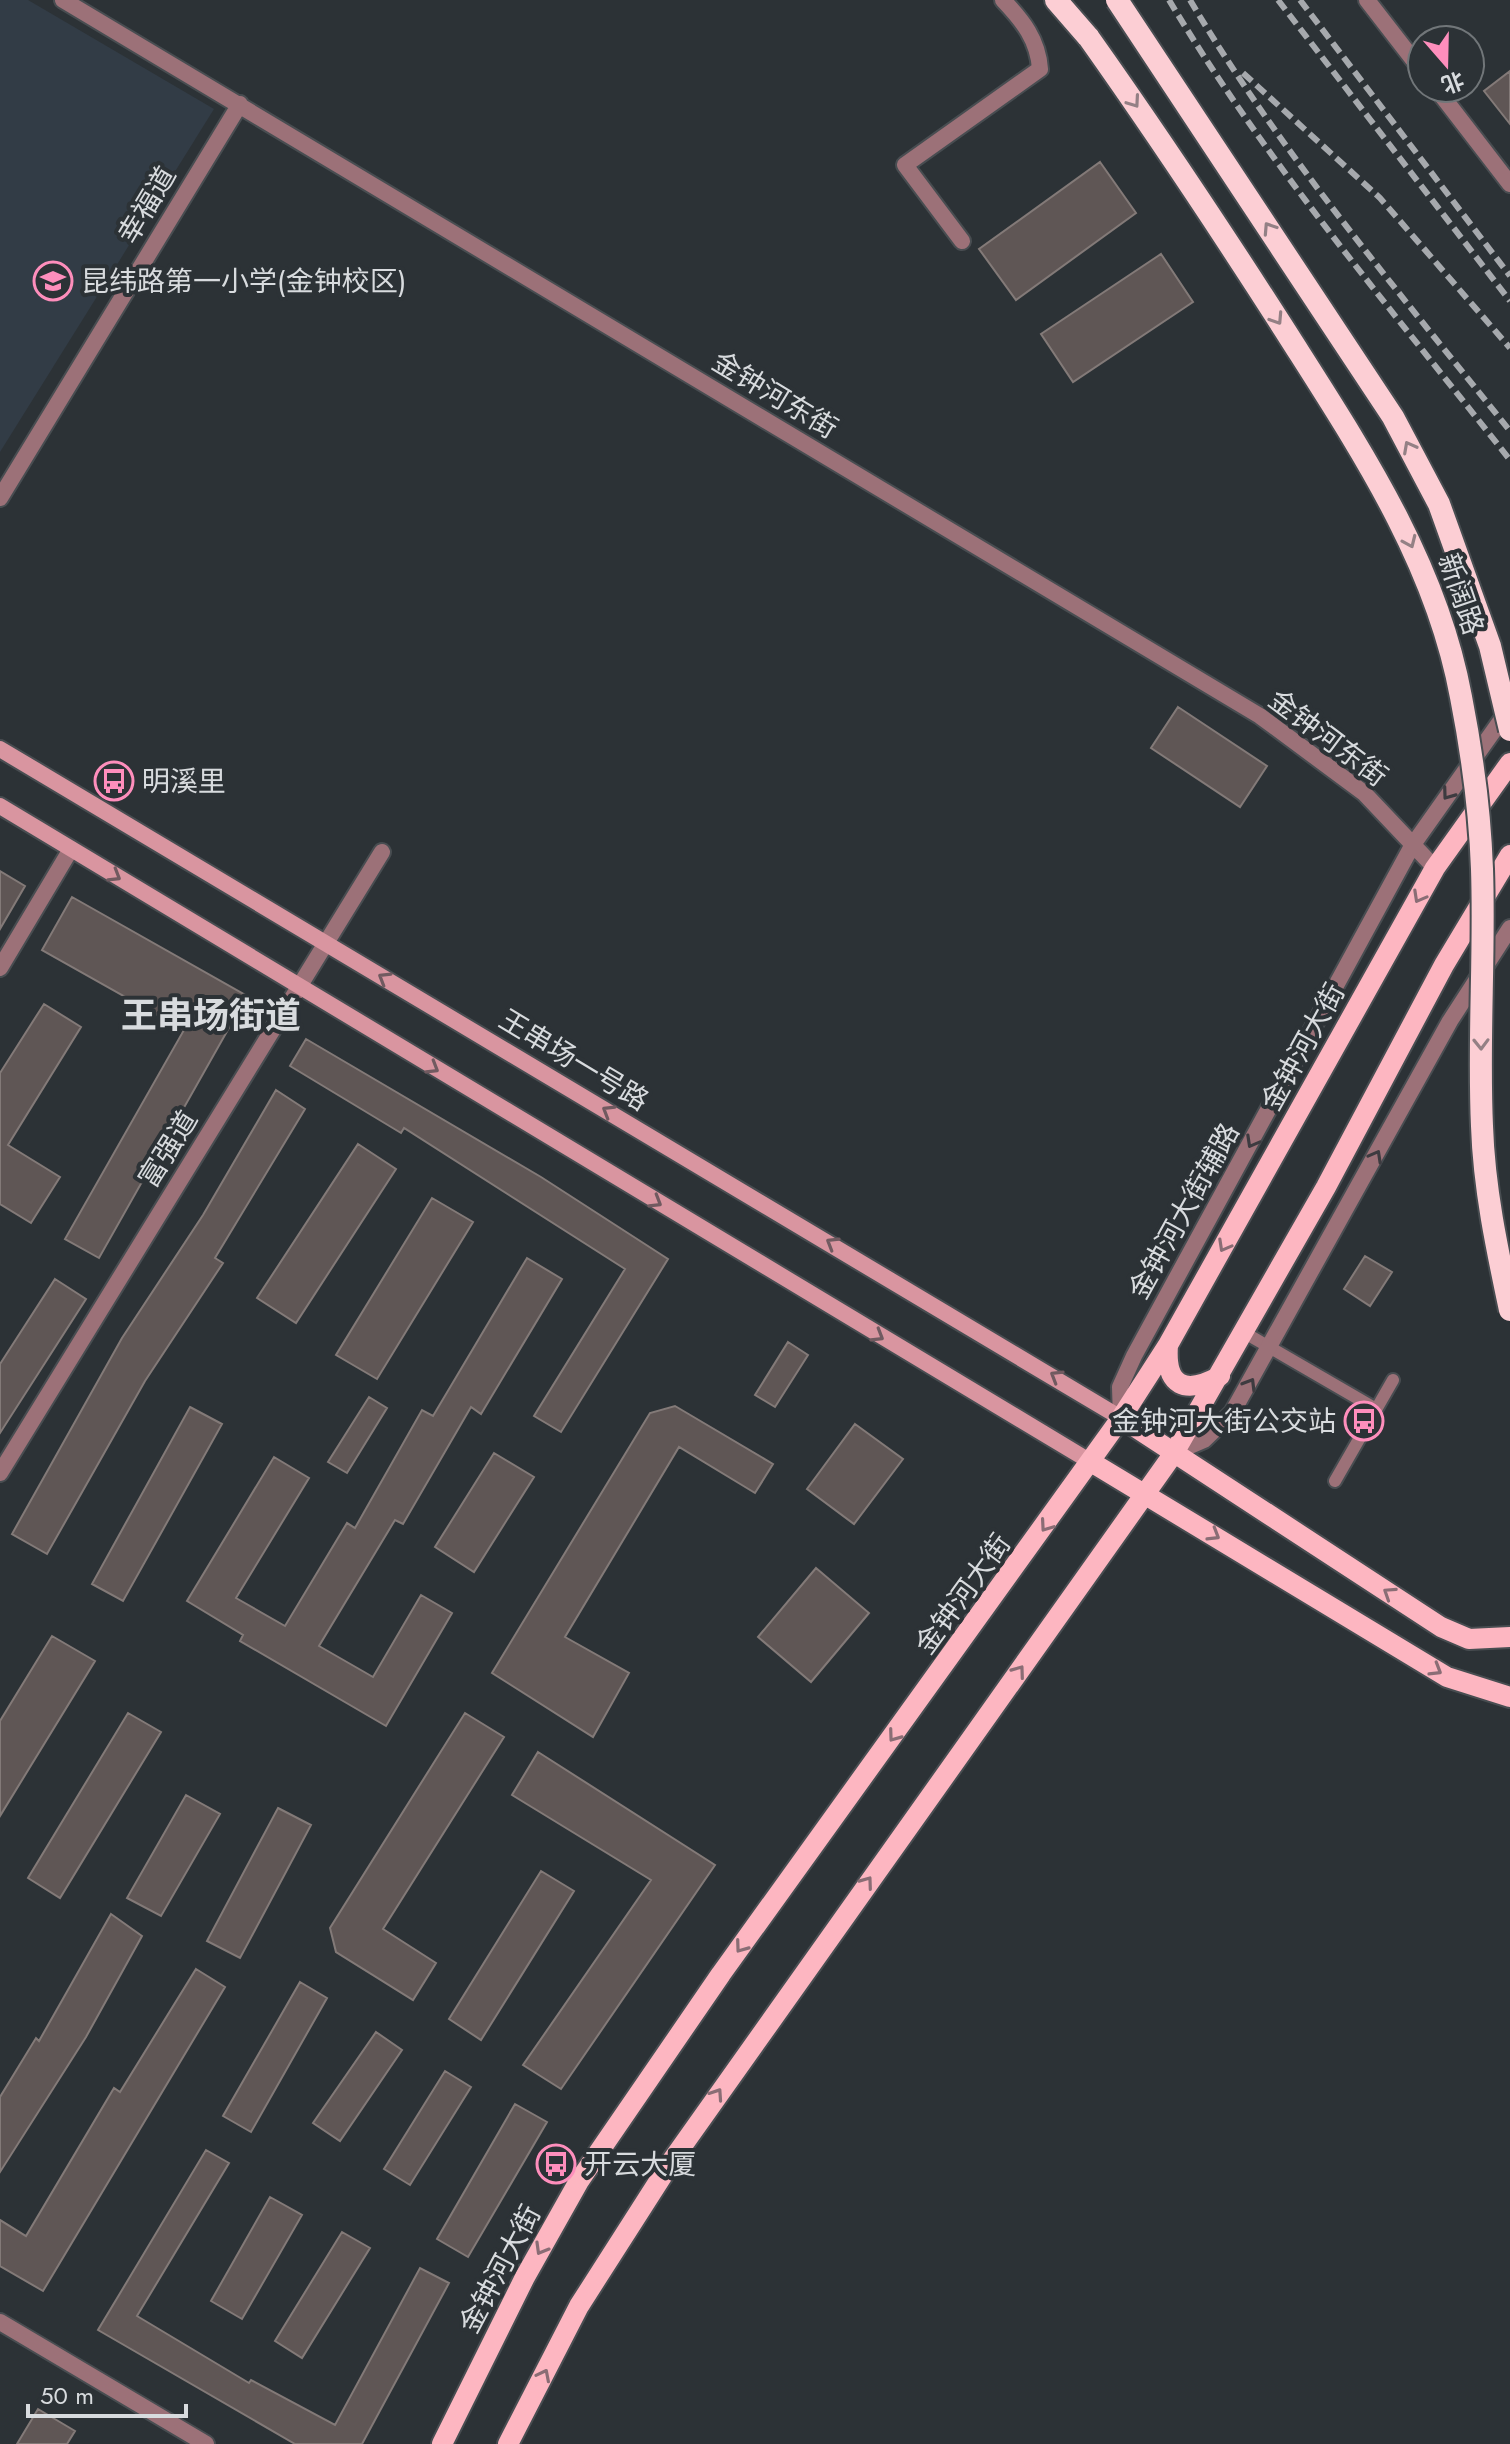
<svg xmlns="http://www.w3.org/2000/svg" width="1510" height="2444" viewBox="0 0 1510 2444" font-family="Jost,'Noto Sans SC',sans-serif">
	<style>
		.built { fill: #323c46 }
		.building { fill: #5f5655; stroke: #837a78; stroke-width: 2 }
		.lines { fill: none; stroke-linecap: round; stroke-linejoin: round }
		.service-casing { stroke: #484d51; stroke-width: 16 }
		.minor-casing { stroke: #484d51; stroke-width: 20 }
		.tertiary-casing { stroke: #484d51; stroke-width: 20 }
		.secondary-casing { stroke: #484d51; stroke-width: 20 }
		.primary-casing { stroke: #484d51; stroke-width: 24 }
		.trunk-casing { stroke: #484d51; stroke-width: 26 }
		.service { stroke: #9c7178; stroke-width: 12 }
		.minor { stroke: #9c7178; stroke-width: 16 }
		.tertiary { stroke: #9c7178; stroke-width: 16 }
		.secondary { stroke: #d995a0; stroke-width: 16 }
		.primary { stroke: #fdb6c1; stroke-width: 20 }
		.trunk { stroke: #fcced4; stroke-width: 22 }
		.rail { stroke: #a6a9ad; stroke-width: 6; stroke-dasharray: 12 6; stroke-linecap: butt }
		.trunk-bridge-casing { stroke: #484d51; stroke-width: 26; stroke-linecap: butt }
		.trunk-bridge { stroke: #fcced4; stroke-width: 22 }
		.oneway { stroke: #948085 }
		.oneway2 { stroke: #3d3b40 }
		.oneway3 { stroke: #715a60 }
		.oneway4 { stroke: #8a6d75 }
		.labels { text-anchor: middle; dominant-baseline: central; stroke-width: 8; stroke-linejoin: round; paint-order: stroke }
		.street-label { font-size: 28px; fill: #d8dbde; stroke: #2c3236 }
		.poi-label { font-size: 28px; fill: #d8dbde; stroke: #2c3236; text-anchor: start }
		.district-label { font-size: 36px; font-weight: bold; fill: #d8dbde; stroke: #2c3236 }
	</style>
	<rect width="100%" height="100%" fill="#2c3236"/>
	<!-- built -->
	<path class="built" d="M0 0H28L214 109 0 452Z"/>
	<!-- building -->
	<path class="building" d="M1510 71V124L1484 91Z
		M1100 162 1136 213 1016 300 979 249Z
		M1161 254 1193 302 1073 382 1041 334Z
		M1178 707 1267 766 1240 807 1151 748Z
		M0 871 25 886 0 929Z
		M72 897 247 996 99 1258 65 1239 184 1030 42 950Z
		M44 1004 81 1027 8 1145 60 1177 31 1223 0 1204V1073Z
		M306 1039 541 1177 668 1259 561 1432 534 1416 625 1269 404 1128 401 1133 290 1066Z
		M276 1090 305 1109 215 1258 223 1263 145 1381 47 1554 12 1534 122 1338 203 1215Z
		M358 1144 396 1169 296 1323 257 1298Z
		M432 1198 473 1222 377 1379 336 1355Z
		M1365 1256 1392 1272 1370 1306 1344 1289Z
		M527 1258 562 1279 481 1414 471 1407 403 1524 395 1520 319 1646 373 1677 421 1595 452 1613 386 1726 240 1641 243 1635 187 1601 274 1457 309 1478 236 1598 285 1626 347 1523 355 1528 422 1410 433 1416Z
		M55 1279 86 1299 0 1433V1364Z
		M788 1342 808 1355 775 1407 755 1395Z
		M369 1397 387 1408 347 1473 328 1462Z
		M675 1406 773 1464 755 1493 679 1447 565 1637 629 1673 593 1737 492 1673 650 1413Z
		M190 1407 222 1424 123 1601 92 1584Z
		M855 1424 903 1459 854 1524 807 1489Z
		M494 1453 534 1477 474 1572 435 1547Z
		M816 1568 869 1613 811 1682 758 1637Z
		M52 1636 95 1661 0 1816V1721Z
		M128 1713 161 1732 60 1898 28 1878Z
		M465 1713 504 1737 383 1929 436 1963 413 2000 336 1952 330 1928Z
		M538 1752 715 1865 561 2089 523 2065 651 1880 512 1795Z
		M186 1795 220 1814 161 1916 127 1898Z
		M278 1808 311 1825 240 1958 207 1941Z
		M541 1871 574 1891 481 2040 449 2019Z
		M111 1914 142 1936 86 2037 0 2172V2097L36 2038 39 2041Z
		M196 1969 225 1987 43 2291 0 2266V2220L26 2236 114 2088 120 2092Z
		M300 1982 327 1998 251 2132 223 2116Z
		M376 2032 402 2050 340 2141 313 2123Z
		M445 2071 471 2087 410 2185 384 2169Z
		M515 2104 547 2122 468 2257 437 2239Z
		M206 2150 229 2163 137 2316 249 2383 251 2380 335 2425 420 2268 449 2283 362 2444H295L98 2330Z
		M270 2197 302 2215 242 2319 211 2301Z
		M342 2232 370 2248 302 2358 275 2341Z
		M38 2409 75 2431 67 2444H17Z"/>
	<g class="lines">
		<!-- service casing -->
		<g class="service-casing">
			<path id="service" d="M1245 1333 1376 1409
				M1335 1481 1393 1380"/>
		</g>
		<!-- minor casing -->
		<g class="minor-casing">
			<path id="minor" d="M63 0 1260 716 1364 793 1435 868
				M1367 0 1422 71
				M1436 88 1510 184
				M962 241 905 165 1040 69C1038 40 1023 21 1003 0
				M0 498 240 104
				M0 968 71 849
				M1121 1418 1120 1387 1134 1356 1412 846 1509 709
				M1174 1453 1204 1440 1232 1413 1450 1021 1510 928
				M0 1473 382 852"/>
		</g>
		<!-- tertiary casing -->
		<g class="tertiary-casing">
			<path id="tertiary" d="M0 2322 206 2444"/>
		</g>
		<!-- secondary casing -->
		<g class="secondary-casing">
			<path id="secondary" d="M0 749 1121 1418
				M0 806 1091 1462"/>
		</g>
		<!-- primary casing -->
		<g class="primary-casing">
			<path id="primary" d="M1168 1345C1165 1387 1185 1395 1220 1376
				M1121 1418 1441 1627 1469 1639 1510 1637
				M1091 1462 1447 1677 1510 1697
				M442 2444 525 2277 579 2181 721 1974 1121 1418 1168 1345 1435 868 1510 763
				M508 2444 579 2306 673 2159 1174 1453 1326 1187 1444 965 1510 855"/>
		</g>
		<!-- trunk casing -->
		<g class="trunk-casing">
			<path id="trunk" d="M1056 0 1089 38"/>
		</g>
		<!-- service -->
		<use href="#service" class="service"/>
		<!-- minor -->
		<use href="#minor" class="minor"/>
		<!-- tertiary -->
		<use href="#tertiary" class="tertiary"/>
		<!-- secondary -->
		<use href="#secondary" class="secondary"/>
		<!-- primary -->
		<use href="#primary" class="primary"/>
		<!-- trunk -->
		<use href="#trunk" class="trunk"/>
		<!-- rail -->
		<path class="rail" d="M1169 0C1267 164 1392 310 1510 460
			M1190 0C1281 154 1399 292 1510 431
			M1278 0 1510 301
			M1300 0 1510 276
			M1243 73 1380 198 1510 348"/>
		<!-- trunk-bridge casing -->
		<g class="trunk-bridge-casing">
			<path id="trunk-bridge" d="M1117 0 1393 417 1439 504 1490 646 1510 730
				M1089 38C1157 134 1222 232 1286 332 1359 447 1436 561 1461 697 1472 753 1480 813 1482 869 1485 955 1478 1040 1482 1126 1484 1188 1497 1249 1510 1310"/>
		</g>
		<!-- trunk-bridge -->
		<use href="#trunk-bridge" class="trunk-bridge"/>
	</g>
	<!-- one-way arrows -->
	<defs><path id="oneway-chevron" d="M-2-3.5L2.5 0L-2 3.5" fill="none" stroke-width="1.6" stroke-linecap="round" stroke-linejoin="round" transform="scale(2)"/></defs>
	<g class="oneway">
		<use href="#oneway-chevron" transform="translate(1134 102) rotate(55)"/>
		<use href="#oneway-chevron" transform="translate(1269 228) rotate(-123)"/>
		<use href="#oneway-chevron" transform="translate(1277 319) rotate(57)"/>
		<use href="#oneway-chevron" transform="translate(1409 447) rotate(-118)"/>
		<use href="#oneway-chevron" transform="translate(1410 542) rotate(66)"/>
		<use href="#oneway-chevron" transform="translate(1481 1044) rotate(89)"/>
	</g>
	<g class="oneway2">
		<use href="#oneway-chevron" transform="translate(1448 794) rotate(126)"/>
		<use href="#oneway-chevron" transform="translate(1252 1142) rotate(119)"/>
		<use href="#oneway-chevron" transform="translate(1376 1156) rotate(-61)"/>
		<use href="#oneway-chevron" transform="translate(1250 1384) rotate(-59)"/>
	</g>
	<g class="oneway3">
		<use href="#oneway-chevron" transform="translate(115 876) rotate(31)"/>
		<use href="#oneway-chevron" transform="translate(384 978) rotate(-149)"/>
		<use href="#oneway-chevron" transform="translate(433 1068) rotate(31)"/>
		<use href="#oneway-chevron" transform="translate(608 1111) rotate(-149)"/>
		<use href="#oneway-chevron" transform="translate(656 1202) rotate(31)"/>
		<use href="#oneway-chevron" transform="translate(832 1243) rotate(-149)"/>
		<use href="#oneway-chevron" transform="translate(878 1336) rotate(31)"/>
		<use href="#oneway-chevron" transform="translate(1056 1376) rotate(-149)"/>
	</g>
	<g class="oneway4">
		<use href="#oneway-chevron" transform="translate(1419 897) rotate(119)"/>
		<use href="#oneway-chevron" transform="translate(1224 1246) rotate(119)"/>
		<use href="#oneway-chevron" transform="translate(1046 1526) rotate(125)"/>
		<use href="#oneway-chevron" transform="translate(1214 1535) rotate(31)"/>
		<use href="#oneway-chevron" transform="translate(1389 1593) rotate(-147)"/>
		<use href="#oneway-chevron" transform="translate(1436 1670) rotate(31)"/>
		<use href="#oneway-chevron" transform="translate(1019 1671) rotate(-54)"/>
		<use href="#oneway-chevron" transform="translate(894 1736) rotate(126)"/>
		<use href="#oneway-chevron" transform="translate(867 1882) rotate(-54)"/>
		<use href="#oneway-chevron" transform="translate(741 1947) rotate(126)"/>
		<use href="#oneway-chevron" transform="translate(717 2094) rotate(-56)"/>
		<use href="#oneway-chevron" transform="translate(541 2249) rotate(120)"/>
		<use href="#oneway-chevron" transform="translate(544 2375) rotate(-63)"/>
	</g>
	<!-- icons -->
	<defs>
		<g id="school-ring" transform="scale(2)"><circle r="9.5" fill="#2c3236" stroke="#fe8ebc" stroke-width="1.5"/><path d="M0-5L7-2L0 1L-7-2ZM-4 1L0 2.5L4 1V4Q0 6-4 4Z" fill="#fe8ebc"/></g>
		<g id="bus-ring" transform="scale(2)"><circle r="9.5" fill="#2c3236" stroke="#fe8ebc" stroke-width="1.5"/><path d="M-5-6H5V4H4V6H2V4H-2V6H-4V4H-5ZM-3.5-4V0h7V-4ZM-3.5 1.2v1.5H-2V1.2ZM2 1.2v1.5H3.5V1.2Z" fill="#fe8ebc"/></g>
	</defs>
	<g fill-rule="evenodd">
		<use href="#school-ring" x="53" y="281"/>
		<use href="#bus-ring" x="114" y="781"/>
		<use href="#bus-ring" x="1364" y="1421"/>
		<use href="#bus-ring" x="556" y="2164"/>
	</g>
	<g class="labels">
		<!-- street labels -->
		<g class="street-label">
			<text transform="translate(147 205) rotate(-59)">幸福道</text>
			<text transform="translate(775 395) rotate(31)">金钟河东街</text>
			<text transform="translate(1461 594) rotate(71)">新阔路</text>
			<text transform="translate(1328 738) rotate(37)">金钟河东街</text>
			<text transform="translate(1303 1047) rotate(-61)">金钟河大街</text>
			<text transform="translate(574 1060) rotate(31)">王串场一号路</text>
			<text transform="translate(168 1149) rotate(-58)">富强道</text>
			<text transform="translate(1184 1211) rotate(-61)">金钟河大街辅路</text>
			<text transform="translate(963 1594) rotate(-54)">金钟河大街</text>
			<text transform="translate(500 2269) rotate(-62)">金钟河大街</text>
		</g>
		<!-- poi labels -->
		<g class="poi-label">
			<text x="81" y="281">昆纬路第一小学(金钟校区)</text>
			<text x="142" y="781">明溪里</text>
			<text x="1336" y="1421" text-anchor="end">金钟河大街公交站</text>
			<text x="584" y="2164">开云大厦</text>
		</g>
		<!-- district labels -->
		<g class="district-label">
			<text x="211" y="1015">王串场街道</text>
		</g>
	</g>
	<!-- north arrow -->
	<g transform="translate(1446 64) rotate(160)"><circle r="38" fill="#2c3236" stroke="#717679" stroke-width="2"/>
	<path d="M0-6L14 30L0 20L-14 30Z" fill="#fe8ebc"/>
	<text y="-12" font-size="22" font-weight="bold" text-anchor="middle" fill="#d8dbde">北</text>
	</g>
	<!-- scale -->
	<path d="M28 2404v12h158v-12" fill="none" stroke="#d8dbde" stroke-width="4"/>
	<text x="40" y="2404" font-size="24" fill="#d8dbde" stroke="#2c3236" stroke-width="6" paint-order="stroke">50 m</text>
</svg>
